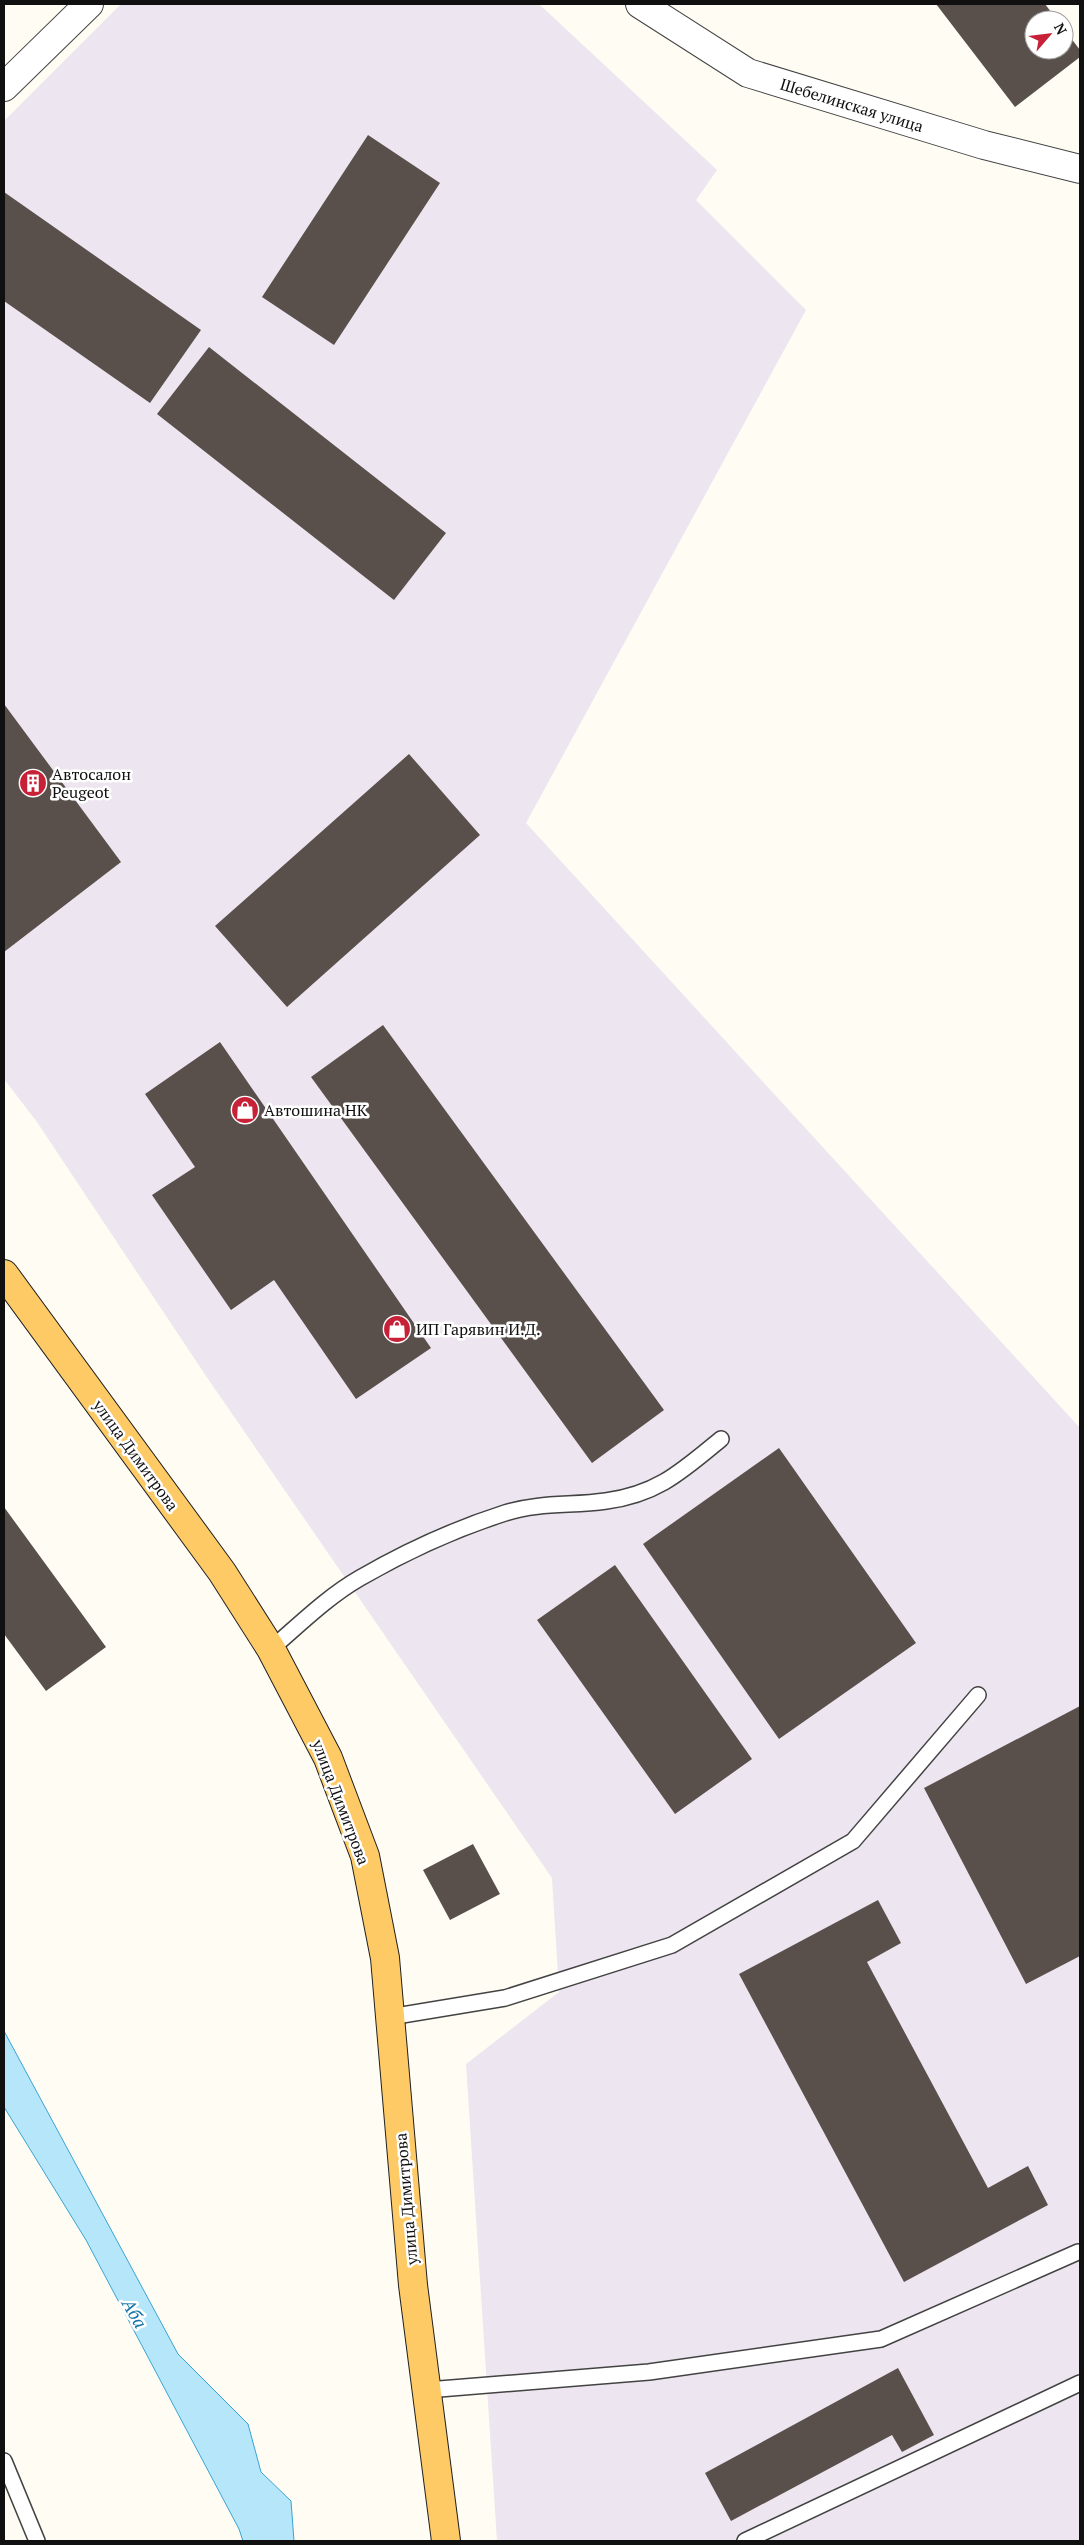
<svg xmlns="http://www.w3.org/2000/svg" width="1084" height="2545" viewBox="0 0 1084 2545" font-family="'PT Serif',serif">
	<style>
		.industrial { fill: #ede5ef }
		.water { fill: #b6e6f9; stroke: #39a4d3 }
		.building { fill: #59504c }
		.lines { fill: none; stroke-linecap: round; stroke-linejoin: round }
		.service-casing { stroke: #434343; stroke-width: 18 }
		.minor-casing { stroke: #434343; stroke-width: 30 }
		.primary-casing { stroke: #212121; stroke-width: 30 }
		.service { stroke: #fff; stroke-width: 15 }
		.minor { stroke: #fff; stroke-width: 28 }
		.primary { stroke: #fdca65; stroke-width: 28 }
		.labels { text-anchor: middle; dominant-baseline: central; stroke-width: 5; stroke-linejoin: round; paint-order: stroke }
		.street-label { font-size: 16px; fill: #101010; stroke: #fff }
		.poi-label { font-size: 16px; fill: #101010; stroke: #fff; text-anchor: start }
		.water-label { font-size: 18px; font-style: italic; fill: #1375a8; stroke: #fff }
	</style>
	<rect width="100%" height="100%" fill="#fffcf3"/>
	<!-- industrial -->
	<path class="industrial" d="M121 4H539L717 170 696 200 806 310 526 823 1080 1428V2541H497L466 2064 559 1992 552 1878 206 1376 37 1122 4 1079V121Z"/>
	<!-- water -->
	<path class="water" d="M4 2031 178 2354 248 2424 261 2472 291 2501 294 2541H243L239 2529 86 2240 4 2107Z"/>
	<!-- building -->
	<path class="building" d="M936 4H1045L1057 20H1034V50H1064V29L1080 50V57L1015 107Z
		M368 135 440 183 334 345 262 297Z
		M4 192 201 330 150 403 4 301Z
		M209 347 446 533 394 600 157 414Z
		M4 704 121 862 4 952Z
		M409 754 480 835 287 1007 215 926Z
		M383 1025 664 1410 592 1463 311 1077Z
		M220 1042 431 1348 356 1399 274 1280 231 1310 152 1195 195 1167 145 1094Z
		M779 1448 916 1643 779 1739 643 1544Z
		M4 1507 106 1647 46 1691 4 1634Z
		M615 1565 752 1759 675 1814 537 1620Z
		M1080 1706V1956L1026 1984 924 1788Z
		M473 1844 500 1894 450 1920 423 1870Z
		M878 1900 901 1943 867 1962 988 2188 1028 2166 1048 2205 904 2282 739 1974Z
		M898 2368 934 2435 902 2452 892 2435 731 2521 705 2473Z"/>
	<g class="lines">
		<!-- service casing -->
		<g class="service-casing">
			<path id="service" d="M271 1649C299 1625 327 1597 360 1578 405 1552 455 1529 505 1513 540 1502 572 1506 606 1501 658 1494 682 1471 721 1439
				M390 2017 505 1998 672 1945 853 1841 978 1695
				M427 2390 649 2372 881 2339 1078 2252
				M4 2461 37 2541
				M745 2541 1080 2383"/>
		</g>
		<!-- minor casing -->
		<g class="minor-casing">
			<path id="minor" d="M640 4 748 73 984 145 1080 169
				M4 87 89 4"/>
		</g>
		<!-- primary casing -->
		<g class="primary-casing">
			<path id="primary" d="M4 1274 222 1572 271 1649 328 1758 365 1856 385 1958 413 2285 446 2541"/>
		</g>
		<!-- service -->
		<use href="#service" class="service"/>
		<!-- minor -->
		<use href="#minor" class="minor"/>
		<!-- primary -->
		<use href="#primary" class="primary"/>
	</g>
	<!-- icons -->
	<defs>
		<g id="building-disc" transform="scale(1.4375)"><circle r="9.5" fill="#c72138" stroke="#fff"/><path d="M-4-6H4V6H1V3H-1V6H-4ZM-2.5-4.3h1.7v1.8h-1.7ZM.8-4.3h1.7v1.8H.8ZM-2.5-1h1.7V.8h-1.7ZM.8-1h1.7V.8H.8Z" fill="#fff"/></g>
		<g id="shop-disc" transform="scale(1.4375)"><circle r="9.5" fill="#c72138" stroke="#fff"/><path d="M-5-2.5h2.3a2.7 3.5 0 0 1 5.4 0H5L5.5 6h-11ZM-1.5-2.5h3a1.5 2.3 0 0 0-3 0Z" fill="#fff"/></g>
	</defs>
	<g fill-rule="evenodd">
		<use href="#building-disc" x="33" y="783"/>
		<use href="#shop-disc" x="245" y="1110"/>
		<use href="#shop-disc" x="397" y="1329"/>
	</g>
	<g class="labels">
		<!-- street labels -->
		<g class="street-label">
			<text transform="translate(852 105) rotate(17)">Шебелинская улица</text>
			<text transform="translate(136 1455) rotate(54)">улица Димитрова</text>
			<text transform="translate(341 1802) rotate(69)">улица Димитрова</text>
			<text transform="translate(406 2199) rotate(-95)">улица Димитрова</text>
		</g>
		<!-- poi labels -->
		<g class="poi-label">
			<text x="52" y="774">Автосалон<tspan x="52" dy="18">Peugeot</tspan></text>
			<text x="264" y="1110">Автошина НК</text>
			<text x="416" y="1329">ИП Гарявин И.Д.</text>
		</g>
		<!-- water labels -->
		<g class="water-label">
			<text transform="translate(135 2313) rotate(60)">Аба</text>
		</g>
	</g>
	<!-- border -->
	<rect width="1084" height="2545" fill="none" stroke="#101010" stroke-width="10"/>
	<!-- north arrow -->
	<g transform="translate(1049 35) rotate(62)"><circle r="24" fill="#ffffff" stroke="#9f9f9f"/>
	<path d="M0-4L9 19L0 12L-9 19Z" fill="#c72138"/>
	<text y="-8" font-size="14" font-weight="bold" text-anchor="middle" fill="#101010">N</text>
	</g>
</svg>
